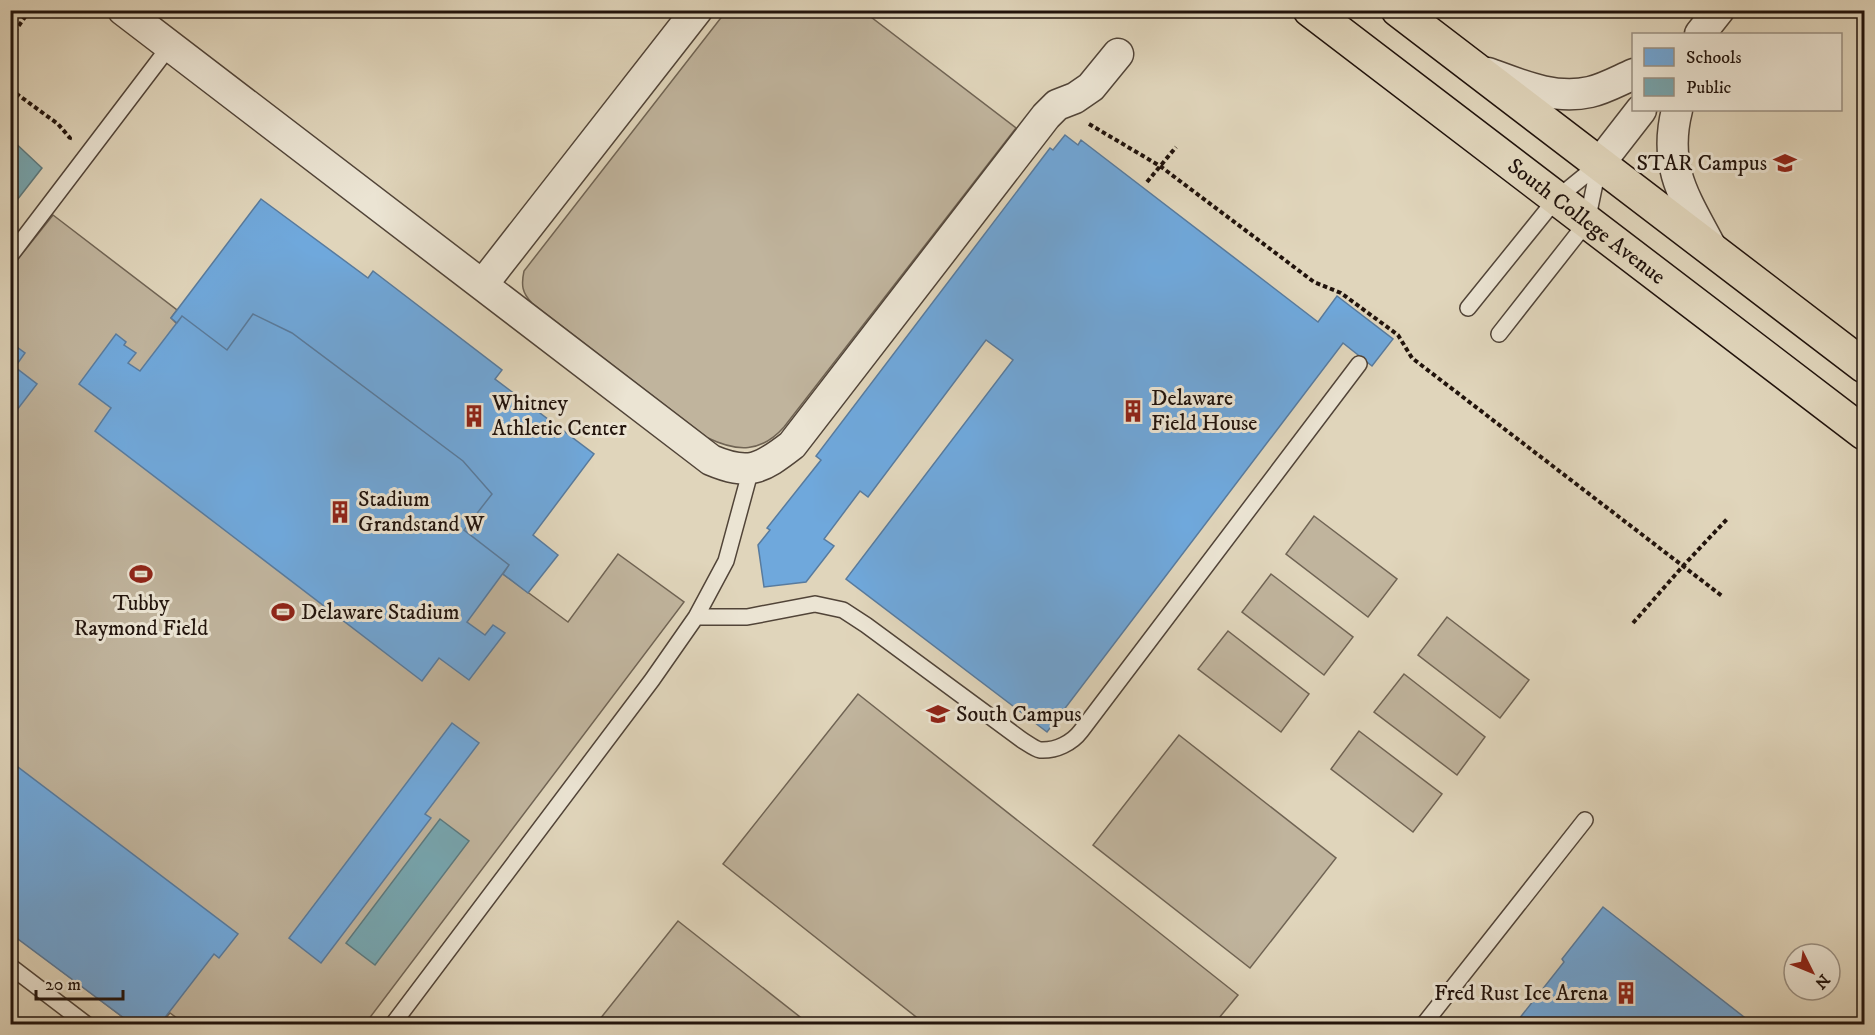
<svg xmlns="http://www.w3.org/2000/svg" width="1875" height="1035" viewBox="0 0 1875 1035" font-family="'IM FELL DW Pica',serif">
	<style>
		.green { fill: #c0b49d; stroke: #706454; stroke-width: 1.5 }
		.schools { fill: #6fa8dc; stroke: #587b9e; stroke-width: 1.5 }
		.public { fill: #76a5af; stroke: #5c797e; stroke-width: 1.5 }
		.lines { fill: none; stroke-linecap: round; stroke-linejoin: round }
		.service-casing { stroke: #514438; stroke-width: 18 }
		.minor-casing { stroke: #514438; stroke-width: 33 }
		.primary-casing { stroke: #21130c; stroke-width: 36 }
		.path { stroke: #21130c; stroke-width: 4; stroke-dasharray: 4.5 3; stroke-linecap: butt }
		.service { stroke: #ebe4d3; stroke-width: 15 }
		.minor { stroke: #ebe4d3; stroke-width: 30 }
		.primary { stroke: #e0d5bb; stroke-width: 33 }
		.labels { text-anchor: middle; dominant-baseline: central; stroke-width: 6; stroke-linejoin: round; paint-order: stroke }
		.poi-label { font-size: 22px; fill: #21130c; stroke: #ebe4d3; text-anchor: start }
		.street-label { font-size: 22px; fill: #21130c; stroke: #ebe4d3 }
	</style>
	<rect width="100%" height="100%" fill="#e0d5bb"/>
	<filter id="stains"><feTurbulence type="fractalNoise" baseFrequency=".00333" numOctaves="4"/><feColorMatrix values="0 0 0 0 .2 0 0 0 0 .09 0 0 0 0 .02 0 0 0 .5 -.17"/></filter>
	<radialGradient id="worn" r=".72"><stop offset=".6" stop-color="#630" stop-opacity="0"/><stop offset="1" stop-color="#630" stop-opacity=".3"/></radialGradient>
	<!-- green -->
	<path class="green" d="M727 10 863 11 1016 128 784 427C761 453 737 452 708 438L532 303C522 293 521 285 524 271Z
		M53 215 177 310 171 318 176 323 509 565 503 574 568 622 618 554 684 602 365 1024H185L170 1013 160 1024H132L11 933 10 269Z
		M1314 516 1397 579 1368 617 1286 554Z
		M1271 574 1353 637 1324 675 1242 612Z
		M1447 617 1529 680 1500 718 1418 655Z
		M1228 631 1309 694 1281 732 1198 669Z
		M1404 674 1485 737 1457 775 1374 712Z
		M858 694 1238 995 1214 1024H925L723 864Z
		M1359 731 1442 794 1413 832 1331 769Z
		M1179 735 1336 858 1250 968 1093 845Z
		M678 921 809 1024H596Z"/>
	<!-- schools -->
	<path class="schools" d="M1065 135 1078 145 1081 140 1318 322 1337 296 1393 339 1372 366 1343 343 1047 732 846 579 1013 360 986 340 868 497 860 491 824 539 834 546 806 582 764 587 758 545 770 530 767 528 821 460 816 456 1050 148 1053 150Z
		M261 199 368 278 373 271 502 370 495 379 594 454 533 535 558 555 528 593 503 574 509 565 464 530 492 494 463 461 292 333 253 314 227 350 182 316 177 323 171 318Z
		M253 314 292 333 463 461 492 494 464 530 509 565 467 622 485 635 493 625 505 633 469 680 439 658 422 681 95 431 111 408 79 384 116 334 126 342 124 345 136 353 128 363 140 371 182 316 227 350Z
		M10 342 25 353 15 367 37 384 10 419Z
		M452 723 479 743 425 814 431 818 321 963 289 938Z
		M10 761 238 934 219 958 214 954 160 1024H132L10 933Z
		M1603 907 1753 1024H1515L1564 962 1562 959Z"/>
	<!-- public -->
	<path class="public" d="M10 138 42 168 10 209Z
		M440 819 469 841 375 965 346 943Z"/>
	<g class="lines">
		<!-- service casing -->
		<g class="service-casing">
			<path id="service" d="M10 256 169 47
				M1468 308 1556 199 1599 164
				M1499 334 1587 222 1599 164
				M696 617H747L815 604 843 610 866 625 1022 740C1027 743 1035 749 1040 750 1056 751 1072 743 1081 731L1359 364
				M10 966 86 1024
				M393 1024 652 680 696 617 726 561 751 469
				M1424 1024 1585 820"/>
		</g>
		<!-- minor casing -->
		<g class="minor-casing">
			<path id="minor" d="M123 10 711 460C749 476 761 469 792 445L1046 116 1057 105 1075 98 1091 87 1118 54
				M1700 34 1719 10
				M1488 73C1521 85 1554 100 1590 92 1604 89 1620 80 1634 74
				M1677 110C1662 169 1687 201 1713 251
				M1599 164 1641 110
				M483 284 697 10"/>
		</g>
		<!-- primary casing -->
		<g class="primary-casing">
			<g id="primary">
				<path id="s1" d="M1310 10 1864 433"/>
				<path d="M1398 10 1864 366"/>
			</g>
		</g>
		<!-- path -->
		<path class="path" d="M10 38 30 10
			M10 89 58 124 70 138 69 141
			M1089 124 1160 166 1314 282 1341 293 1398 335 1412 358 1722 596
			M1147 182 1176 147
			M1633 623 1683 566 1728 518"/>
		<!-- service -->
		<use href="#service" class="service"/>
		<!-- minor -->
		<use href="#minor" class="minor"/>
		<!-- primary -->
		<use href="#primary" class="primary"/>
	</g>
	<!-- icons -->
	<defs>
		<g id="university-bare" transform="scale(1.8)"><path d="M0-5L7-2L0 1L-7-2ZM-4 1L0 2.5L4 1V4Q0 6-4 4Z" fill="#8f2418" stroke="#ebe4d3" stroke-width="2.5" paint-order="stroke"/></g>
		<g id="building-bare" transform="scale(1.8)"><path d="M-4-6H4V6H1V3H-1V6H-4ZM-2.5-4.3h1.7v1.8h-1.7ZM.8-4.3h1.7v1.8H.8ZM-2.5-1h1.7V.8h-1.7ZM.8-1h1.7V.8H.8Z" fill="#8f2418" stroke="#ebe4d3" stroke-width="2.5" paint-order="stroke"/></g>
		<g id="stadium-bare" transform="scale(1.8)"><path d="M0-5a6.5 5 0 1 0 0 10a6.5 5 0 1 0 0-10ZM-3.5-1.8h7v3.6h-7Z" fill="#8f2418" stroke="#ebe4d3" stroke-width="2.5" paint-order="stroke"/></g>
	</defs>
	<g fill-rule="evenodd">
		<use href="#university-bare" x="1785" y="163"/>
		<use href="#building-bare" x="1133" y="411"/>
		<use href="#building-bare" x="474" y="416"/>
		<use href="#building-bare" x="340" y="512"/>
		<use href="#stadium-bare" x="141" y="574"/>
		<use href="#stadium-bare" x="283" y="612"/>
		<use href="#university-bare" x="938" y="714"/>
		<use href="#building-bare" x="1626" y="993"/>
	</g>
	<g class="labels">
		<!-- poi labels -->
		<g class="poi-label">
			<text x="1767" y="163" text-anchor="end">STAR Campus</text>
			<text x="1151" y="398">Delaware<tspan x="1151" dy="25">Field House</tspan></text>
			<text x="492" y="403">Whitney<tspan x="492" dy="25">Athletic Center</tspan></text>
			<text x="358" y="499">Stadium<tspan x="358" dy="25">Grandstand W</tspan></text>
			<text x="141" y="603" text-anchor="middle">Tubby<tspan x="141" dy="25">Raymond Field</tspan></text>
			<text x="301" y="612">Delaware Stadium</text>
			<text x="956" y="714">South Campus</text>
			<text x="1608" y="993" text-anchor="end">Fred Rust Ice Arena</text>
		</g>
		<!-- street labels -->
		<g class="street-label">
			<text stroke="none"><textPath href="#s1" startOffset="348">South College Avenue</textPath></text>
		</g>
	</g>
	<!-- margin -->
	<rect width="1875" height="1035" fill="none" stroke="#e0d5bb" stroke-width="36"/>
	<rect x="12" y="12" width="1851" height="1011" fill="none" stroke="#21130c" stroke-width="3"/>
	<rect x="18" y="18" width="1839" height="999" fill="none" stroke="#21130c" stroke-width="1.5"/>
	<!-- legend -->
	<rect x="1632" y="33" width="210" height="78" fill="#ebe4d3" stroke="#9a9083" stroke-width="1.5"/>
	<rect x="1644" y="48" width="30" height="18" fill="#6fa8dc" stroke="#9a9083" stroke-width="1.5"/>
	<text x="1686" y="63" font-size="18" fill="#21130c">Schools</text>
	<rect x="1644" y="78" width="30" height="18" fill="#76a5af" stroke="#9a9083" stroke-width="1.5"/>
	<text x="1686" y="93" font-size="18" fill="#21130c">Public</text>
	<!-- north arrow -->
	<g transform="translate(1812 972) rotate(133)"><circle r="28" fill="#ebe4d3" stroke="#9a9083" stroke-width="1.5"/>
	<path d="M0-4.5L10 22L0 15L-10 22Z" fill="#8f2418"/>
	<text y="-9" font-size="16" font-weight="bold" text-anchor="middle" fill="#21130c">N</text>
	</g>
	<!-- scale -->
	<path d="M36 990v9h87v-9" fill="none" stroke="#21130c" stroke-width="3"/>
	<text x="45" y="990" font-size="18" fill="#21130c" stroke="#ebe4d3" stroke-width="4.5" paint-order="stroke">20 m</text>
	<rect width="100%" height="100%" filter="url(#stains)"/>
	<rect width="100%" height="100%" fill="url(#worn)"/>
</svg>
